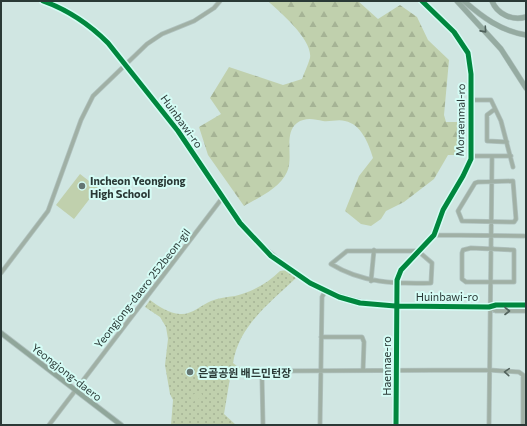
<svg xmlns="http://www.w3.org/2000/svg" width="527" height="426" viewBox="0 0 527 426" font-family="Commissioner,'Noto Sans KR',sans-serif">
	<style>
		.forest { fill: url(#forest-firs) }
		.park { fill: url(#park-dots) }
		.garden { fill: #c0d0ad }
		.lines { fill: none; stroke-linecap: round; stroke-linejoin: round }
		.minor-tunnel { stroke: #afc3c0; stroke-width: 3.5; stroke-dasharray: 3.5 2; stroke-linecap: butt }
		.minor-casing { stroke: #b0c2bf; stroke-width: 5 }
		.major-casing { stroke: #b0c2bf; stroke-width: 6 }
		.highway-casing { stroke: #b0c2bf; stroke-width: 6 }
		.minor { stroke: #a0b0a5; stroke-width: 3.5 }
		.major { stroke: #90a69a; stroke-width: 4.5 }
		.highway { stroke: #95aba1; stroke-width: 5 }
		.cycleway-casing { stroke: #d5fcf5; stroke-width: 8 }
		.cycleway { stroke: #00873e; stroke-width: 5 }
		.oneway { stroke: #4f615b }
		.oneway2 { stroke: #53635d }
		.poi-dot { fill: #647672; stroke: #d5fcf5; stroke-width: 1.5 }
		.labels { text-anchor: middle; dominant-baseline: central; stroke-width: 4; stroke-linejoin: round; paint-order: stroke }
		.street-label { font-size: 11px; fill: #2a3936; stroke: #d5fcf5 }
		.poi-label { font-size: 11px; font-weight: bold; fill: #2a3936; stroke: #d5fcf5; text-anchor: start }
	</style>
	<defs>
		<pattern id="forest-firs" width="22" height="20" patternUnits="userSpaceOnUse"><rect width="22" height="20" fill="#c0d0ad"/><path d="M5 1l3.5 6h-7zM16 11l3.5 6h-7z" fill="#a5b395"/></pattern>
		<pattern id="park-dots" width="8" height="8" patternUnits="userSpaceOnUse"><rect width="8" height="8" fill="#c0d0ad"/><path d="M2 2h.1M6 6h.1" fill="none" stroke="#a5b395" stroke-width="1.8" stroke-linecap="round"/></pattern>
	</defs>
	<rect width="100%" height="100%" fill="#d0e6e2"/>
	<!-- forest -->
	<path class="forest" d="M268 1H358L378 19 400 5 417 17 428 40 449 60 444 115 446 122H457L458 144 454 155H448L434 179 404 202 386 211 381 219 371 226 361 224 345 211 359 176 373 158C369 144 361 124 345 121 338 119 330 122 323 121 314 119 305 117 297 123 283 134 294 157 287 172 280 188 258 198 244 206L208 155 199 127 221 114 210 98 229 67 283 85 302 79C304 73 308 65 310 58 313 40 280 12 268 1Z"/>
	<!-- park -->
	<path class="park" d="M287 270 296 278C270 303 239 325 233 363L238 367H258L259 372H231L224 414 236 425H171L173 400 170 394 165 365 168 339 166 327 160 317 145 307 150 300C159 307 169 313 180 314 192 315 201 305 211 301 219 298 227 297 235 296 252 292 268 283 280 271Z"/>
	<!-- garden -->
	<path class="garden" d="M80 174 98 188 74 219 56 205Z
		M200 391 203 396 193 402 190 396Z"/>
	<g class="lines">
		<!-- minor-tunnel -->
		<path class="minor-tunnel" d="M290 268 302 277"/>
		<!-- minor casing -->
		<g class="minor-casing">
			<path id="minor" d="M43 1C68 10 89 24 108 43 132 72 157 101 178 132 212 180 240 234 290 268
				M471 100H491L501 121 513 167
				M495 109 487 115V141L507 142
				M471 156H511
				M513 181 516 219 514 222 462 221 458 211 475 183 478 182Z
				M434 235 524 236
				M471 248 514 250V282H466L462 279V253L463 250Z
				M347 251H418L432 263 431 283C395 284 362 283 331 264Z
				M1 273 48 211 81 120 93 96 147 44 162 34 194 21 214 8 220 1
				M302 277C357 315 426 306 489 307L496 305H526
				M371 281 374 250
				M489 307 496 311H526
				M321 337H362L364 342 363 371
				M49 425 223 197
				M263 425 262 378 269 371 489 370 519 372 523 375V425
				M320 425 322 297 326 290
				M396 425 397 280 401 270 434 235 443 210 463 176 471 159V74L468 53 454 32 422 1
				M489 425 492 157"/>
		</g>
		<!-- major casing -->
		<g class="major-casing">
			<path id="major" d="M1 333 121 425"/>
		</g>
		<!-- highway casing -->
		<g class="highway-casing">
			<path id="highway" d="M457 1 501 49 526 88
				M464 1C482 17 501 31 526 35
				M492 1C497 14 512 21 526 17"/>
		</g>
		<!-- minor -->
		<use href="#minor" class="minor"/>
		<!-- major -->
		<use href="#major" class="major"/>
		<!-- highway -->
		<use href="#highway" class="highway"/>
		<!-- cycleway casing -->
		<g class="cycleway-casing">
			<path id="cycleway" d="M43 1C68 10 89 24 108 43L178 131 240 223 271 256 310 283 339 297 360 303 395 306 489 307 496 305H526
				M396 425 397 280 401 270 434 235 443 210 463 176 471 159V74L468 53 454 32 422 1"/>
		</g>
		<!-- cycleway -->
		<use href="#cycleway" class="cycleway"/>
	</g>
	<!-- one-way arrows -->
	<defs><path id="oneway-chevron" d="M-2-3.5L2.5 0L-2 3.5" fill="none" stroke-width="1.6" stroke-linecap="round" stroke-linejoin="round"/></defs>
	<use class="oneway" href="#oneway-chevron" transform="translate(484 30) rotate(48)"/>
	<g class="oneway2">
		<use href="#oneway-chevron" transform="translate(507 311)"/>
		<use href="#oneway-chevron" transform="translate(507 372) rotate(-176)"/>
	</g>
	<!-- markers -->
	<g class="poi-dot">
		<circle cx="82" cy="186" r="4"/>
		<circle cx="190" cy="372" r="4"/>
	</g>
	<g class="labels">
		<!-- street labels -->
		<g class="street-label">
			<text transform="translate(460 120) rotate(-89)">Moraenmal-ro</text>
			<text transform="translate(182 121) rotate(54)">Huinbawi-ro</text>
			<text transform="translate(142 288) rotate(-52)">Yeongjong-daero 252beon-gil</text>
			<text x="447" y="296">Huinbawi-ro</text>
			<text transform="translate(386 366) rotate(-90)">Haennae-ro</text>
			<text transform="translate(67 372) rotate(38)">Yeongjong-daero</text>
		</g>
		<!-- poi labels -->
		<g class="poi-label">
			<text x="90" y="180">Incheon Yeongjong<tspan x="90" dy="13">High School</tspan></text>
			<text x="198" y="372">은골공원 배드민턴장</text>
		</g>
	</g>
	<!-- border -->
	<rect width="527" height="426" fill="none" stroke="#2a3936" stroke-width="4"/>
</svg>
